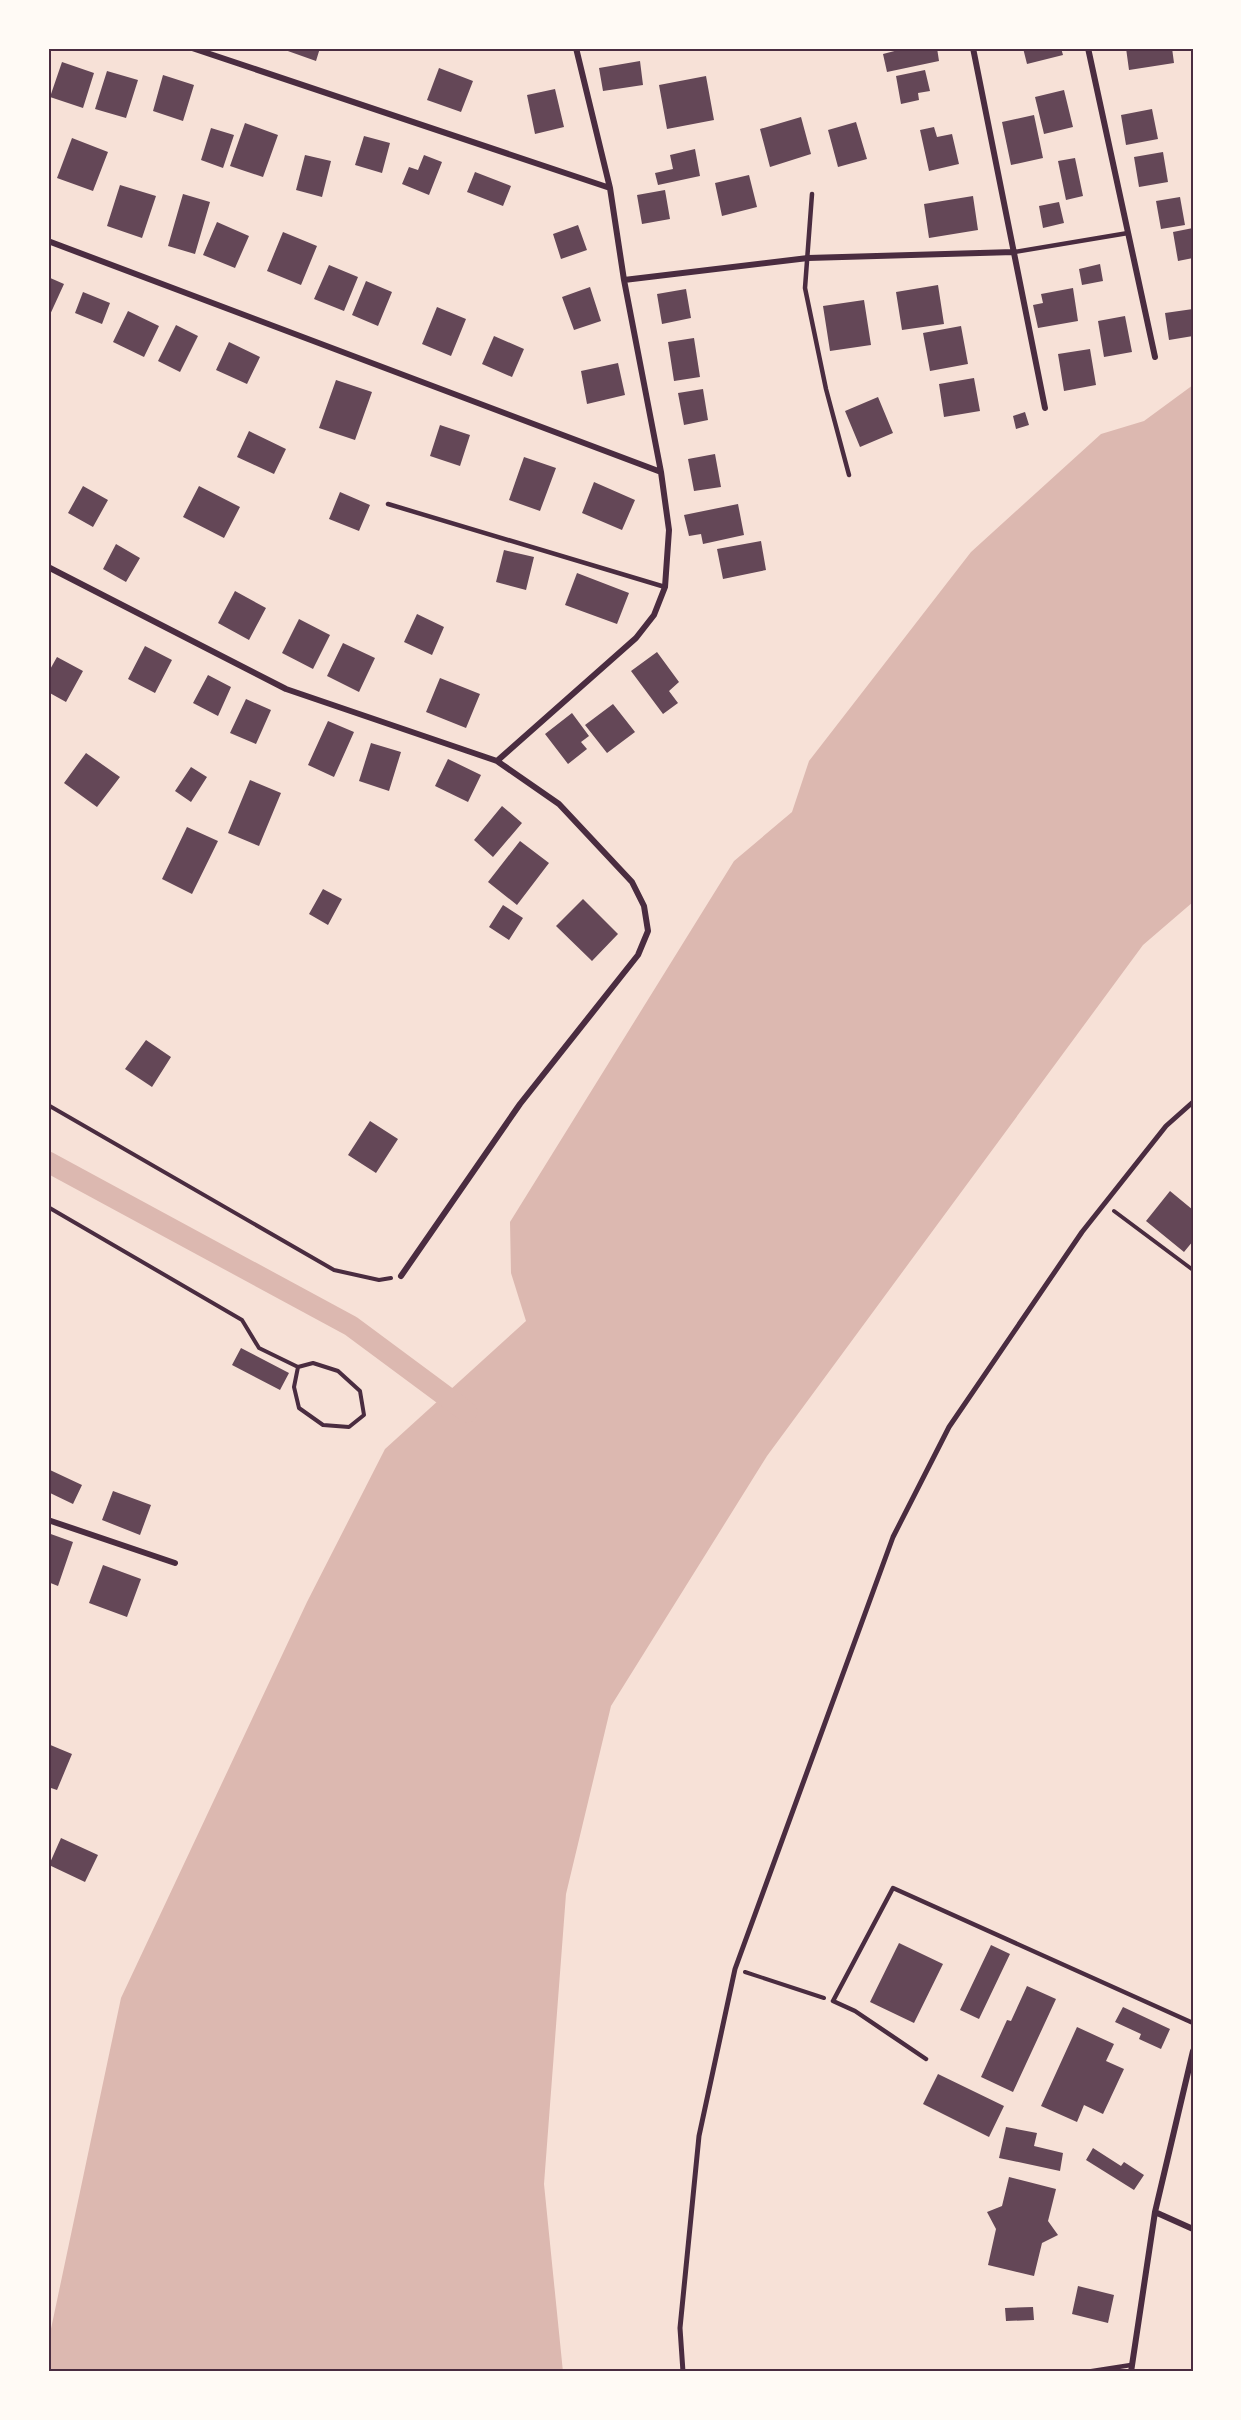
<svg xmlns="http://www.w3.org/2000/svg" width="1241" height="2420" viewBox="0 0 1241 2420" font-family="'Exo 2',sans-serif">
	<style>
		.water { fill: #dcb8b0 }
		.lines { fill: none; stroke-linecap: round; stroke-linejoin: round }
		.canal { stroke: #dcb8b0; stroke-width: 21 }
		.building { fill: #644757 }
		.path { stroke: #4a2c40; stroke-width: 4 }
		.service { stroke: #4a2c40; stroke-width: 4.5 }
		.pedestrian { stroke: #4a2c40; stroke-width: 5 }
		.minor { stroke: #4a2c40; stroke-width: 6 }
		.neatline { fill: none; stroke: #4a2c40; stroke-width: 2 }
	</style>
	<rect width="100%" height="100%" fill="#f7e1d7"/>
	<!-- water -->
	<path class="water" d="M1193 385V902L1143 945 767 1456 611 1706 566 1894 544 2184 563 2372H48V2343L121 1998 307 1602 385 1449 526 1321 511 1273 510 1222 734 861 792 812 809 761 971 552 1101 434 1144 421Z"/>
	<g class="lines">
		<!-- canal -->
		<path class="canal" d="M48 1162 351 1326 467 1412"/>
	</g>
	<!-- building -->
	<path class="building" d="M286 48H320L316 61 285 50Z
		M906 48H937L939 61 887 72 883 54Z
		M1023 48H1061L1063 55 1027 64Z
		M1126 48H1172L1174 63 1129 70Z
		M640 61 643 85 603 91 599 68Z
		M62 62 94 73 83 108 50 97Z
		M439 68 473 81 461 112 427 100Z
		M925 70 930 91 918 93 919 100 901 104 896 76Z
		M107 71 138 80 126 118 95 109Z
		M163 75 194 85 183 121 153 111Z
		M706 76 714 120 667 129 659 85Z
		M555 89 564 127 535 134 527 95Z
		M1064 90 1073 127 1044 134 1035 97Z
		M1152 109 1158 139 1126 145 1121 115Z
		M1034 115 1043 158 1011 165 1002 122Z
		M801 117 811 154 770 167 760 129Z
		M856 122 867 159 838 167 828 130Z
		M245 123 278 135 263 177 230 166Z
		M934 127 937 137 952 134 959 164 929 171 920 130Z
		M211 128 234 135 223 168 201 160Z
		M364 136 390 143 382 173 355 165Z
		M72 138 108 152 93 191 57 178Z
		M695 149 700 176 658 185 655 173 673 169 670 155Z
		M1163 152 1168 182 1139 187 1134 157Z
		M305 155 331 161 322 197 296 190Z
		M424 155 442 162 429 195 402 184 409 167 418 170Z
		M1075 158 1083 196 1066 200 1058 161Z
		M475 172 511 186 503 206 467 192Z
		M749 175 757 207 722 216 715 183Z
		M120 185 156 196 142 238 107 226Z
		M665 190 670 219 642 224 637 195Z
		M183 194 210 202 195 254 168 246Z
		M973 196 978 230 929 238 924 204Z
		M1180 197 1185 225 1161 229 1156 201Z
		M1059 202 1064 223 1043 228 1039 206Z
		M217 222 249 236 235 268 203 255Z
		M578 225 587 250 561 259 553 234Z
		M1193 228V258L1178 261 1173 232Z
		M283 232 317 246 301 285 267 271Z
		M1100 264 1103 281 1082 285 1079 269Z
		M329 265 358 277 344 311 314 299Z
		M48 277 64 284 48 319Z
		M366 281 392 292 378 326 352 315Z
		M938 285 944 324 902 330 896 292Z
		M590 287 601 321 574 330 562 297Z
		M1073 288 1078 321 1038 328 1033 305 1043 303 1041 294Z
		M686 289 691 318 662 324 657 294Z
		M83 292 110 303 102 324 75 313Z
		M864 300 871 345 830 351 823 306Z
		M437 307 466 319 451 356 422 344Z
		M1193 309V336L1169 340 1165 313Z
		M128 311 159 326 144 357 113 342Z
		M1125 316 1132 352 1104 357 1098 321Z
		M176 325 198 336 180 372 158 361Z
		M961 326 968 364 930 371 923 333Z
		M494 336 524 349 512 377 482 364Z
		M694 338 700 377 674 381 668 342Z
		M229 342 260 357 247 384 216 370Z
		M1090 349 1096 385 1064 391 1058 354Z
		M618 363 625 395 587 404 581 371Z
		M974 378 980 411 944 417 939 384Z
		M336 380 372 392 355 440 319 428Z
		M703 389 708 420 684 425 678 393Z
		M878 397 893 433 860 447 845 411Z
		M1025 412 1029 425 1016 429 1013 416Z
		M440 425 470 435 460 466 430 456Z
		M249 431 286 449 274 474 237 457Z
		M715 454 721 487 694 491 688 459Z
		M524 457 556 468 540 511 509 500Z
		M594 482 635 500 622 530 582 513Z
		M83 486 108 500 93 527 68 513Z
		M199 486 240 507 224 538 183 517Z
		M340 492 370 505 359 531 329 519Z
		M738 504 744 535 703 544 701 534 689 536 684 515Z
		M761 541 766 570 723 579 717 549Z
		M116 544 140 558 126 582 103 569Z
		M504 550 534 557 526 590 496 582Z
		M577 573 629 593 617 624 565 605Z
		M235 591 266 608 249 640 218 623Z
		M417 614 444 627 432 655 404 642Z
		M299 619 330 635 313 669 282 653Z
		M343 643 375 658 359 692 327 676Z
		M145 646 172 660 155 693 128 679Z
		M657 652 679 682 669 691 678 703 663 714 631 671Z
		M57 657 83 671 66 702 48 692V673Z
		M208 675 231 687 218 716 193 703Z
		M440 678 480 694 466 728 426 712Z
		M246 699 271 710 256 744 230 733Z
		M613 704 635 732 607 753 585 725Z
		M572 713 589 736 581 742 587 749 568 764 545 734Z
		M328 721 354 732 334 777 308 765Z
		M371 743 401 752 389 791 359 781Z
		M86 753 120 777 97 807 64 783Z
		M448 759 481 775 468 802 435 786Z
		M191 767 207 777 191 802 175 791Z
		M250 780 281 793 259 846 228 833Z
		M502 806 522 823 493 857 474 840Z
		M187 827 218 841 192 894 162 879Z
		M520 841 549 863 517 905 488 882Z
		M323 889 342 899 328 925 309 914Z
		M583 899 618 934 592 961 556 926Z
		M503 905 523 918 509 940 489 927Z
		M146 1040 171 1057 152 1087 125 1069Z
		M370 1121 398 1139 376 1173 348 1155Z
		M1170 1191 1193 1210V1241L1184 1252 1146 1221Z
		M241 1348 289 1373 280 1390 232 1365Z
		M50 1470 82 1485 73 1504 48 1492Z
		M113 1491 151 1505 140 1535 102 1520Z
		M48 1533 73 1542 58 1586 48 1582Z
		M103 1565 141 1579 127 1617 89 1603Z
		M48 1744 72 1754 57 1790 48 1787Z
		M61 1838 98 1855 85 1882 49 1865Z
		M899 1943 943 1964 914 2023 870 2002Z
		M991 1945 1010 1954 979 2019 960 2010Z
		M1027 1986 1056 1999 1013 2092 981 2077 1007 2020 1011 2021Z
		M1123 2007 1170 2029 1161 2049 1139 2039 1141 2034 1115 2022Z
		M1077 2027 1114 2044 1106 2061 1124 2069 1103 2114 1084 2105 1077 2122 1041 2106Z
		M938 2074 1004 2106 989 2137 923 2104Z
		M1006 2127 1037 2133 1034 2146 1063 2153 1060 2171 999 2158Z
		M1093 2148 1121 2166 1124 2162 1144 2175 1134 2190 1086 2160Z
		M1009 2177 1056 2189 1048 2221 1058 2235 1042 2243 1034 2276 988 2265 996 2229 987 2212 1002 2206Z
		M1078 2286 1114 2295 1108 2323 1072 2314Z
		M1033 2307 1034 2320 1006 2321 1005 2308Z"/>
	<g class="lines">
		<!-- path -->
		<path class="path" d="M48 1105 334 1270 379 1280 391 1278
			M48 1207 242 1320 259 1348 298 1367 313 1363 338 1371 360 1391 364 1415 349 1427 323 1425 299 1408 294 1387 298 1367
			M1114 1211 1193 1270
			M745 1972 824 1998"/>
		<!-- service -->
		<path class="service" d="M812 194 805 288 826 389 849 475
			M1014 252 1128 233
			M388 504 665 587
			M926 2059 855 2011 833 2001 893 1888 1193 2023
			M1086 2372 1131 2365"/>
		<!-- pedestrian -->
		<path class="pedestrian" d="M683 2372 680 2328 699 2136 735 1969 893 1537 949 1427 1082 1232 1166 1126 1193 1102"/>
		<!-- minor -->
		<path class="minor" d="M192 48 610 188
			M973 48 1045 408
			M1088 48 1155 357
			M48 241 661 472
			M624 280 808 258 1014 252
			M48 567 286 689 497 761 559 804 632 882 644 906 648 931 638 955 520 1104 401 1276
			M497 761 636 638 654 615 665 587 669 530 661 472 624 280 610 188 576 48
			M48 1520 175 1563
			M1155 2212 1193 2229
			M1131 2372 1155 2212 1193 2051"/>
	</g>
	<!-- border -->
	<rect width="1241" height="2420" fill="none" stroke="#fffaf5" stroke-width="99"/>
	<rect x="50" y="50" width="1142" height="2320" class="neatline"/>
</svg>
